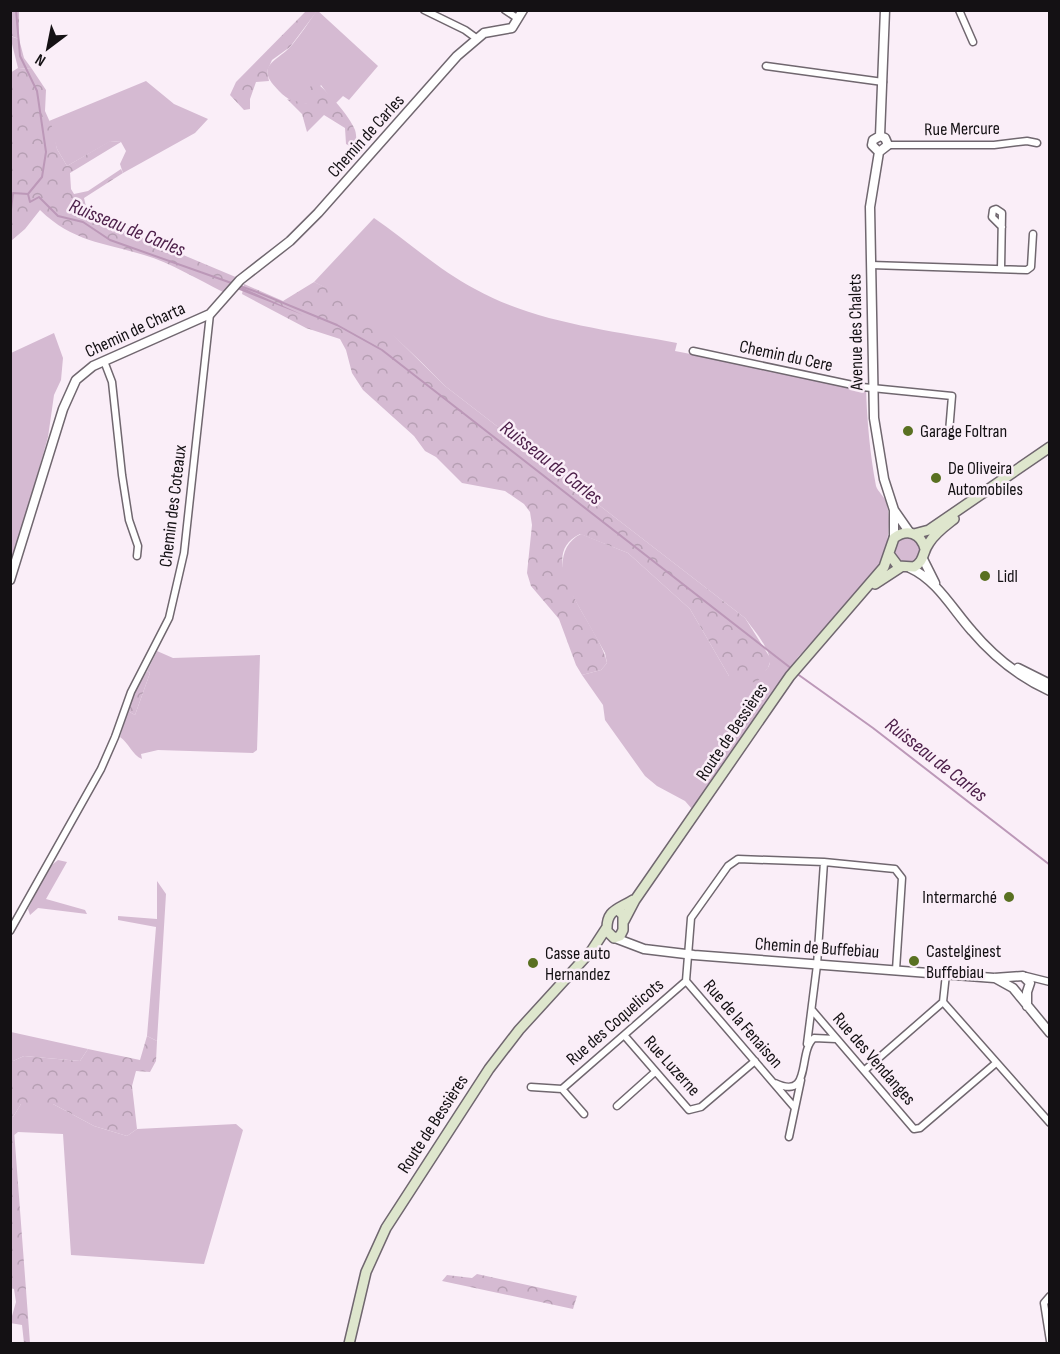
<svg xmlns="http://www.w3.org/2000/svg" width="1060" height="1354" viewBox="0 0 1060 1354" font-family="'Sofia Sans Condensed',sans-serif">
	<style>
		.green { fill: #d5bad2 }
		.forest { fill: url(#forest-crowns) }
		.water { fill: #bc98b8 }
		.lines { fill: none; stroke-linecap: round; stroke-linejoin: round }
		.stream { stroke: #bc98b8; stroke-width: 2 }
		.minor-casing { stroke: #70676f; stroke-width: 9 }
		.tertiary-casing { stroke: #70676f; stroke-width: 11 }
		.secondary-casing { stroke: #70676f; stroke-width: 12 }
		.minor { stroke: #fff; stroke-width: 6 }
		.tertiary { stroke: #fff; stroke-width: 8 }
		.secondary { stroke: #dee6cd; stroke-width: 9 }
		.poi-dot { fill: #597021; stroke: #faeef8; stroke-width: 2 }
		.labels { text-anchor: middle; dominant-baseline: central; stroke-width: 5; stroke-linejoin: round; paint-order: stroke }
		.street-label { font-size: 18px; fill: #141114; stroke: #faeef8 }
		.poi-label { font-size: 18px; fill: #141114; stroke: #faeef8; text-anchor: start }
		.water-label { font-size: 20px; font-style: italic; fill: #4d204a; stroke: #faeef8 }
	</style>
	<defs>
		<pattern id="forest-crowns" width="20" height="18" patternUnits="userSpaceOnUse" patternTransform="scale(1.5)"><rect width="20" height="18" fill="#d5bad2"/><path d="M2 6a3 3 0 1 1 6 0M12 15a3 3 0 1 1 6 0" fill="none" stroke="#b69fb3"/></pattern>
	</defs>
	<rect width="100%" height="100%" fill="#faeef8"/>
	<!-- green -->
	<path class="green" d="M317 10 378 66 349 100 343 96 335 104 321 85 308 104C295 104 288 100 279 91 253 65 276 63 292 45 301 34 309 22 317 10Z
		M10 36 19 39 24 58 32 69 18 68Z
		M146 81 174 104 208 119 195 133 123 173 120 164 126 151 121 142 111 141 67 166 57 149 49 121Z
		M374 218C407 241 439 270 475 289 536 323 609 330 677 343L675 351 866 388C867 421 870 454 876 486 878 492 884 496 886 502 892 519 887 548 882 566L798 657 692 809 685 801 657 786 645 776 605 720 603 705 582 675 601 670 607 663 605 653 566 584C559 565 562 543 581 534L628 553 690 609 729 676C738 675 753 677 762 673 784 662 753 630 745 618L445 386C406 346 365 306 314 282Z
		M54 333 63 358 61 380 54 395 48 437 11 567V353Z
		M893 550a14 14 0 1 1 28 0a14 14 0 1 1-28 0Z
		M157 651 173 658 260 655 257 750 253 753 158 750 141 754 142 759C132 755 129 743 120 737L128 711 135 715 150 673 147 671Z
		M58 860 67 862 46 899 85 910 87 914 38 908 30 915 28 909 48 868Z
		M157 881 166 894 157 1041 147 1036 156 927 118 920V916L157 919Z
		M11 1032 88 1049 80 1061 24 1056 11 1062Z
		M21 1104H53L94 1126 127 1136 137 1129 236 1124 243 1130 204 1264 71 1255 63 1134 18 1132 13 1136V1117Z"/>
	<!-- forest -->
	<path class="forest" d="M11 10 19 11V39L11 36Z
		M306 11H317L290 47 272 60 267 71 269 81 256 82 250 99V109L244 110 230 95 236 82Z
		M18 68 32 69 46 90 45 111 53 129 57 149 67 166 110 141 121 142 70 173 71 189 74 194 88 191 121 169 123 173 84 198 88 215 238 278 223 292C197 279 171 263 144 255 102 242 73 242 40 210L25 229 11 241 10 73Z
		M313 81C324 86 351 118 355 130 357 136 356 143 356 149L346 144 345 128 324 115 307 132 302 114 287 99 308 104V92Z
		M314 282 340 294 381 323 445 386 745 618 771 659 768 668 757 682 737 683 729 676 690 609 628 553 580 534C530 558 601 628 607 663L601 670 582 675 576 665 559 619 531 586 527 573 532 525 530 512 524 504 505 491 462 483 436 457 425 451 414 436 363 390 352 373 346 350 340 339 306 328 242 294 244 284 283 301Z
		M147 671 150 673 135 715 128 711 137 687Z
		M147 1036 157 1041 156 1061 150 1072 136 1071 132 1086 137 1129 127 1136 94 1126 53 1104H21L13 1117 30 1343H24L22 1325 10 1323 16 1302 14 1289 10 1288 11 1062 24 1056 80 1061 88 1049 140 1060Z
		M477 1274 577 1296 573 1309 442 1281 447 1275 472 1278Z"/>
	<!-- water -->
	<path class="water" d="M239 286 303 315 237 289Z"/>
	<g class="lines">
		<!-- stream -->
		<path class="stream" d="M16 10 20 56 37 91 46 152 42 177 28 194
			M10 218 13 193 28 194 30 202 39 197 58 216 83 222 110 240 254 291 337 325 382 350 792 669
			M796 673 873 728 1050 865"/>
		<!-- minor casing -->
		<g class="minor-casing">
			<path id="minor" d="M424 10 465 30 476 38
				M505 10 517 18
				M959 10 973 42
				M766 66 883 82
				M888 145H994L1027 141 1037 143
				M871 265 1027 270 1031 267 1033 234
				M1001 269 1002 213 996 209 993 210 992 217 1002 227
				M693 351 862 387 952 396 949 432
				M104 361 112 382 122 475 129 520 138 546 137 556
				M10 931 101 769 115 737 131 692 169 618 184 553 210 314
				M946 974 943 1002 1050 1123
				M1026 976 1050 982
				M812 1010 914 1129 920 1128 996 1063
				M624 1035 689 1110 701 1107 755 1061
				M807 1044 817 965 824 862
				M865 1070 943 1002
				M775 1083C813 1101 797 1052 814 1038L836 1039
				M531 1087 562 1089
				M617 1106 655 1072
				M795 1108 686 981 691 918 728 866 738 859 824 862 895 869 902 878 896 970
				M584 1114 562 1089 686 981
				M789 1137 801 1080
				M1050 1296 1044 1303 1050 1341"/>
		</g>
		<!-- tertiary casing -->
		<g class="tertiary-casing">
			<path id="tertiary" d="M880 136 885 138 888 145 879 152 870 207 874 418 884 479 894 510 910 533
				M880 136 885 10
				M879 152 872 145 873 140 880 136
				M894 538V510
				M923 559 935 583
				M910 568C937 580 953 610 972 631 994 657 1019 677 1050 691
				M10 580 63 409 76 380 93 366 210 314 240 280 290 241 318 213 457 56 484 33 512 28 523 10
				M1018 668 1050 684
				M615 938 644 949 694 955 994 978 1023 976 1030 983 1027 992V1006
				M995 978 1013 988 1050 1033"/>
		</g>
		<!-- secondary casing -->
		<g class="secondary-casing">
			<path id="secondary" d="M914 534 929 530 1050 447
				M889 554 898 566 914 567C925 561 922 552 929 543 935 533 945 526 954 519
				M875 584 901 567
				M617 909 623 915V930L620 936 614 938 607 931C606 910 617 910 633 900
				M624 921 635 900 790 676 884 567 894 538C907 528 921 533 925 549
				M349 1344 366 1272 386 1228 489 1069 519 1030 592 950 607 927"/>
		</g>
		<!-- minor -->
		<use href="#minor" class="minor"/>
		<!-- tertiary -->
		<use href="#tertiary" class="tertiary"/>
		<!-- secondary -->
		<use href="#secondary" class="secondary"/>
	</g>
	<!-- markers -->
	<g class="poi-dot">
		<circle cx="908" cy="431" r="6"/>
		<circle cx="936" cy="478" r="6"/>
		<circle cx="985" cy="576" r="6"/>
		<circle cx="1009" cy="897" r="6"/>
		<circle cx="914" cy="961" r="6"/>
		<circle cx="533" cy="963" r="6"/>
	</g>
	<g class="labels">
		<!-- street labels -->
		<g class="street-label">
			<text transform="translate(962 129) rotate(-1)">Rue Mercure</text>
			<text transform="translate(366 136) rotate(-48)">Chemin de Carles</text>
			<text transform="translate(135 330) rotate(-25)">Chemin de Charta</text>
			<text transform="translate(856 332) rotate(-91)">Avenue des Chalets</text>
			<text transform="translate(786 356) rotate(12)">Chemin du Cere</text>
			<text transform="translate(173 506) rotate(-83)">Chemin des Coteaux</text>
			<text transform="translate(732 732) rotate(-56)">Route de Bessières</text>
			<text transform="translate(817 948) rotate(4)">Chemin de Buffebiau</text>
			<text transform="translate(615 1022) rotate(-41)">Rue des Coquelicots</text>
			<text transform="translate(743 1024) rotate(49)">Rue de la Fenaison</text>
			<text transform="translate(874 1059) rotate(49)">Rue des Vendanges</text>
			<text transform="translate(672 1066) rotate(48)">Rue Luzerne</text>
			<text transform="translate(433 1124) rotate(-57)">Route de Bessières</text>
		</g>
		<!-- poi labels -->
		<g class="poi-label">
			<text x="920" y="431">Garage Foltran</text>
			<text x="948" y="468">De Oliveira<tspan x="948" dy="21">Automobiles</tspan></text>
			<text x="997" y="576">Lidl</text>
			<text x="997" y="897" text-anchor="end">Intermarché</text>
			<text x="926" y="951">Castelginest<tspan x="926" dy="21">Buffebiau</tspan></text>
			<text x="545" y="953">Casse auto<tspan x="545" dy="21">Hernandez</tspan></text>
		</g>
		<!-- water labels -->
		<g class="water-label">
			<text transform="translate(127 228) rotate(22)">Ruisseau de Carles</text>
			<text transform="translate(551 463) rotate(38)">Ruisseau de Carles</text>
			<text transform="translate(936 760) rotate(38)">Ruisseau de Carles</text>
		</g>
	</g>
	<!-- border -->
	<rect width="1060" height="1354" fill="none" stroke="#141114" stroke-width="24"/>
	<!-- north arrow -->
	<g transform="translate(48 48) rotate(212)" stroke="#faeef8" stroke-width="4.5" paint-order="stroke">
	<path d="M0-4.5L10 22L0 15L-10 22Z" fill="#141114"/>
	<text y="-9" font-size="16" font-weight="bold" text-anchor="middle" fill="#141114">N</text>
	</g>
</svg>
